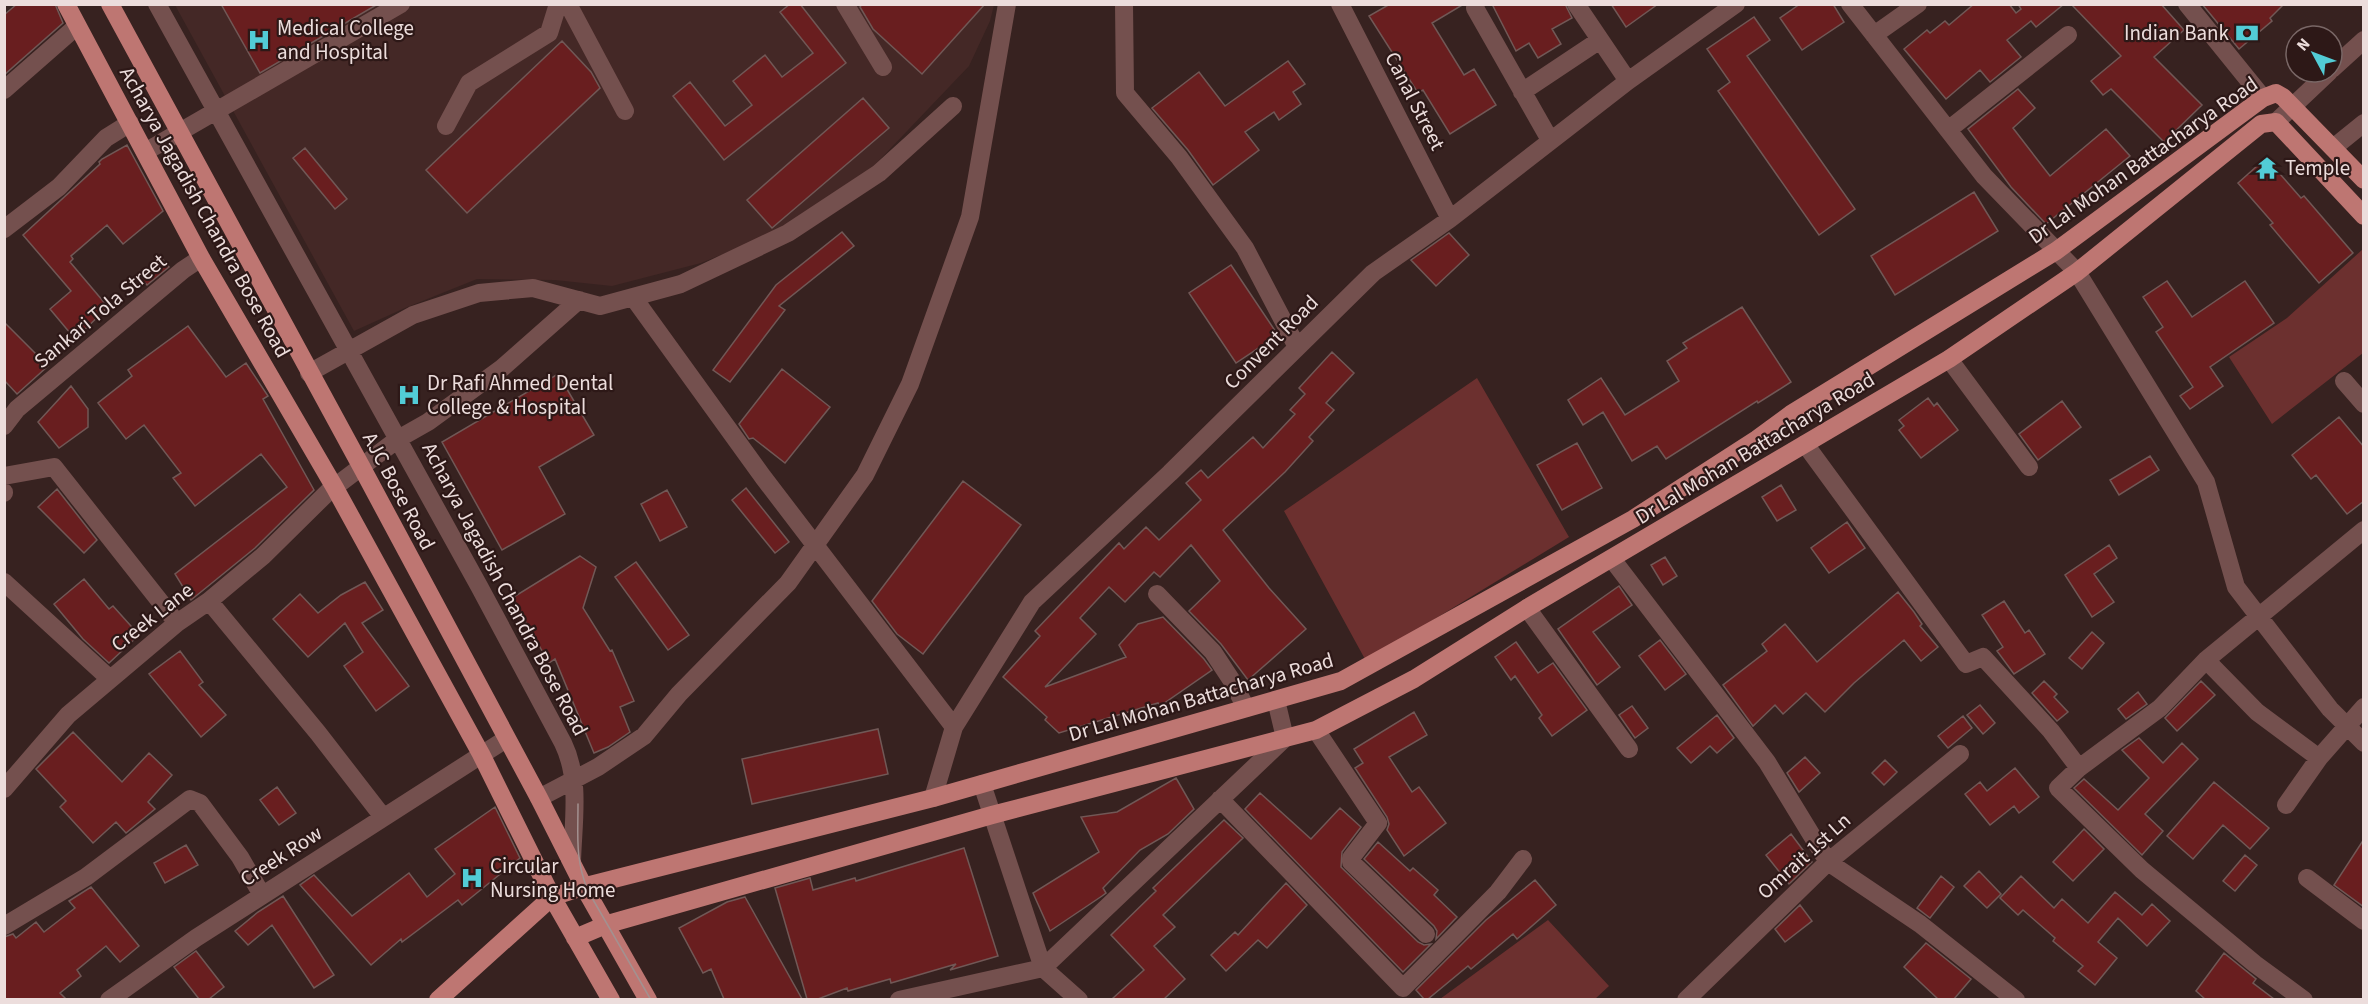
<svg xmlns="http://www.w3.org/2000/svg" width="2368" height="1004" viewBox="0 0 2368 1004" font-family="'Source Sans 3',sans-serif">
	<style>
		.built { fill: #442826 }
		.green { fill: #6c302f }
		.building { fill: #691e1f; stroke: #715856; stroke-width: 1.5 }
		.lines { fill: none; stroke-linecap: round; stroke-linejoin: round }
		.minor { stroke: #74504e; stroke-width: 18 }
		.major { stroke: #be7672; stroke-width: 18 }
		.tram { stroke: #a39190; stroke-width: 1.5 }
		.labels { text-anchor: middle; dominant-baseline: central; stroke-width: 4.5; stroke-linejoin: round; paint-order: stroke }
		.poi-label { font-size: 21px; fill: #ecdddc; stroke: #2d1817; text-anchor: start }
		.street-label { font-size: 21px; fill: #ecdddc; stroke: #2d1817 }
	</style>
	<rect width="100%" height="100%" fill="#372220"/>
	<!-- built -->
	<path class="built" d="M175 5H994L990 21 969 66 868 172 775 233 701 263 612 286 555 280 477 279 405 308 354 331Z"/>
	<!-- green -->
	<path class="green" d="M2363 249V353L2272 424 2229 357 2287 318Z
		M1477 378 1569 537 1366 661 1284 511Z
		M1548 920 1609 986 1595 999H1440Z"/>
	<!-- building -->
	<path class="building" d="M17 4H55L63 23 4 75V15Z
		M221 4H378L260 73Z
		M790 4H800L846 63 724 160 673 96 690 82 725 126 752 105 733 81 765 55 782 77 813 53 780 12Z
		M862 4H985L922 74 873 29 860 7Z
		M1390 4H1464L1432 23 1464 75 1474 69 1496 105 1450 134 1423 90 1418 93 1369 16Z
		M1492 4H1565L1572 18 1552 29 1561 44 1538 58 1529 43 1516 51Z
		M1611 4H1658L1626 27Z
		M1800 4H1833L1844 22 1802 50 1780 18Z
		M1974 4H2009L2016 13 2021 9 2018 4H2064L2036 27 2031 21 2007 40 2021 57 1990 82 1980 70 1946 99 1904 49 1927 30 1930 33 1945 21 1949 25Z
		M2071 4H2161L2184 30 2154 57 2202 105 2164 142 2111 89 2103 95 2091 81 2121 56Z
		M2202 4H2284L2270 18 2272 21 2239 49Z
		M1754 17 1770 40 1747 56 1855 209 1819 235 1718 91 1730 82 1707 49Z
		M562 41 591 72 600 88 467 213 426 170Z
		M1288 61 1305 84 1293 92 1301 104 1279 120 1274 112 1245 132 1259 150 1213 185 1188 150 1152 108 1199 72 1225 106Z
		M2018 89 2035 108 2013 128 2050 176 2106 129 2130 156 2046 224 2011 187 1968 129Z
		M863 98 889 128 772 228 747 200Z
		M127 145 163 211 123 244 107 225 71 256 73 259 70 262 108 307 75 339 50 309 71 291 23 235 100 164 99 162 102 159Z
		M305 148 347 199 335 209 293 158Z
		M2266 158 2301 198 2304 196 2353 253 2319 283 2270 225 2273 223 2238 183Z
		M1974 192 1998 231 1895 295 1871 256Z
		M842 232 854 246 779 306 785 310 730 382 713 370 776 285Z
		M1449 233 1469 255 1436 286 1411 260Z
		M162 259 169 267 147 285 141 279Z
		M1231 265 1278 335 1236 363 1189 293Z
		M2167 281 2192 317 2245 281 2274 323 2210 367 2223 386 2190 409 2180 396 2193 387 2156 332 2163 327 2143 297Z
		M1742 307 1791 382 1758 403 1757 401 1666 459 1657 446 1632 461 1603 412 1583 425 1568 400 1601 378 1625 415 1679 381 1667 361 1687 348 1683 343Z
		M4 322 48 366 17 394 4 380Z
		M188 326 226 377 246 363 268 396 263 399 314 490 255 548 191 600 175 574 287 487 261 454 195 506 173 478 181 473 144 425 126 439 98 403 132 376 128 370Z
		M1332 352 1354 373 1326 403 1334 410 1309 437 1313 441 1285 472 1223 530 1269 588 1306 629 1248 680 1221 644 1189 611 1220 581 1191 545 1160 577 1154 572 1125 602 1109 587 1080 618 1096 634 1045 687 1126 657 1119 645 1138 624 1163 617 1204 659 1212 670 1160 706 1158 703 1059 733 1045 720 1047 717 1003 677 1040 636 1035 631 1119 543 1124 549 1146 527 1159 540 1201 500 1186 483 1201 470 1208 478 1253 437 1263 448 1295 414 1290 410 1305 394 1299 388Z
		M782 369 830 407 785 463 753 438 749 439 739 424Z
		M558 374 594 435 539 467 565 514 502 550 442 442Z
		M71 386 88 409V427L59 448 38 422Z
		M1928 398 1934 406 1937 403 1958 430 1921 458 1899 430 1904 426 1899 420Z
		M2062 401 2081 427 2038 460 2019 434Z
		M2339 417 2364 447V501L2347 514 2316 475 2311 479 2292 455Z
		M1577 443 1602 488 1562 510 1537 465Z
		M2150 456 2159 470 2119 495 2110 480Z
		M963 481 1021 525 923 654 897 634 872 601Z
		M1781 485 1796 510 1777 521 1762 497Z
		M746 488 789 542 775 553 732 500Z
		M57 489 97 540 84 553 38 507Z
		M667 490 687 527 660 541 641 504Z
		M1847 522 1865 548 1829 573 1811 548Z
		M2109 545 2117 558 2094 574 2114 602 2092 617 2065 575Z
		M580 556 596 567 583 608 610 651 612 650 634 701 620 707 630 732 608 747 594 753 555 659 549 663 512 598Z
		M1665 557 1677 576 1663 585 1651 565Z
		M636 562 689 635 668 650 615 577Z
		M84 579 109 609 113 606 139 635 109 663 83 639 54 604Z
		M365 582 383 610 362 623 409 686 376 711 344 666 363 652 345 623 308 657 273 619 300 594 318 613 341 595Z
		M1619 586 1632 605 1593 632 1620 667 1597 685 1558 629Z
		M1898 592 1914 612 1922 624 1920 626 1938 647 1921 661 1904 640 1854 683 1825 712 1806 693 1783 714 1775 705 1753 726 1723 685 1767 651 1762 644 1785 624 1817 662Z
		M2004 601 2025 633 2029 630 2045 654 2014 674 1997 651 2003 647 1982 615Z
		M2092 632 2104 643 2082 669 2069 658Z
		M1660 640 1686 674 1665 690 1639 656Z
		M1516 642 1538 673 1553 663 1587 710 1552 736 1539 718 1542 715 1515 676 1511 680 1495 657Z
		M180 651 203 682 199 685 226 715 201 737 149 674Z
		M2044 681 2057 694 2054 697 2068 712 2057 721 2032 693Z
		M2201 681 2215 695 2177 731 2165 718Z
		M2138 692 2147 704 2126 719 2118 709Z
		M1980 705 1995 723 1983 734 1967 715Z
		M1632 706 1648 728 1635 738 1619 715Z
		M1414 712 1427 735 1389 757 1412 792 1419 787 1446 823 1404 856 1387 830 1389 824 1387 817 1355 768 1363 763 1354 749Z
		M1717 715 1734 738 1717 753 1710 746 1691 763 1677 748Z
		M1963 716 1972 728 1948 748 1938 736Z
		M878 729 888 774 752 804 742 759Z
		M73 732 122 782 149 753 172 775 148 802 155 809 126 833 116 822 93 843 60 807 66 801 36 769Z
		M2139 738 2163 763 2182 743 2198 759 2145 814 2163 831 2142 855 2074 788 2084 779 2118 810 2149 778 2122 750Z
		M1805 757 1820 773 1799 792 1787 773Z
		M1885 760 1897 772 1884 785 1872 773Z
		M2015 768 2039 797 2019 813 2014 806 1990 825 1965 794 1980 782 1987 791Z
		M1176 778 1194 809 1168 834 1140 850 1103 888 1106 893 1102 896 1050 931 1033 893 1099 852 1081 817 1117 812Z
		M2214 782 2269 828 2250 849 2223 825 2193 859 2167 836Z
		M277 787 296 813 279 825 260 800Z
		M1260 793 1311 839 1340 808 1361 827 1342 852 1341 867 1418 942 1424 945 1431 944 1403 972 1245 809Z
		M495 807 520 858 462 905 458 900 402 942 401 939 371 965 300 885 314 875 352 916 409 873 427 897 455 874 435 849Z
		M1224 820 1243 838 1163 915 1175 927 1154 946 1185 979 1164 999H1112L1144 970 1111 935 1156 891 1153 888Z
		M2084 829 2104 849 2073 881 2053 862Z
		M1791 834 1812 862 1789 884 1766 855Z
		M2364 839V907L2334 885Z
		M1378 842 1410 871 1413 868 1438 890 1434 895 1457 917 1436 939 1437 931 1434 926 1364 859Z
		M186 845 198 865 165 883 154 863Z
		M964 848 998 956 950 970 956 964 891 983 890 979 848 991 847 988 818 999H807L775 888 810 878 813 890 855 878 856 881Z
		M2245 855 2257 865 2235 891 2223 881Z
		M1979 871 2001 894 1987 908 1964 886Z
		M1941 876 1954 887 1930 918 1917 908Z
		M2021 876 2054 908 2062 899 2088 923 2115 892 2142 915 2152 904 2170 921 2147 946 2118 918 2098 942 2117 958 2095 985 2078 971 2083 966 2053 941 2055 938 2023 910 2018 915 2000 898Z
		M1535 880 1556 905 1517 939 1513 934 1471 969 1468 966 1428 999H1424L1416 990 1486 920Z
		M1286 883 1307 905 1267 948 1258 940 1226 971 1211 955 1235 932 1238 935Z
		M91 887 139 946 120 962 106 946 77 970 81 976 60 993 66 999H4V937L13 934 16 938 36 922 44 932 75 908 69 901Z
		M283 896 334 975 314 988 272 925 248 945 235 931 258 912Z
		M745 897 802 999H724L711 969 703 973 679 928 727 902Z
		M1800 905 1812 921 1785 942 1775 929Z
		M1926 943 1971 979 1954 999H1938L1904 967Z
		M196 951 224 987 209 999H199L174 967Z
		M2224 953 2256 979 2253 983 2274 999H2205L2196 991Z"/>
	<g class="lines">
		<!-- minor -->
		<path class="minor" d="M157 4 479 586 563 743C581 780 573 822 572 862
			M568 4 625 111
			M845 4 883 67
			M1124 4 1125 93 1179 157 1245 248 1297 347
			M1340 4 1450 219
			M1476 4 1475 8 1550 140
			M1576 4 1628 81
			M1850 4 1984 176 2077 272 2206 482 2236 587 2330 709 2364 743
			M2187 4 2263 98
			M1874 35 1918 4
			M2332 69 2364 40
			M4 90 77 26
			M1522 92 1600 40
			M2276 122 2329 72
			M446 126 469 83 549 33 558 4
			M1948 130 2068 35
			M2333 148 2364 123
			M145 152 401 4
			M4 229 59 187 106 138 130 123
			M633 297 763 477 954 727
			M1949 359 2029 467
			M309 373 413 315 479 293 533 288 600 306 681 284 788 233 879 173 953 106
			M2344 381 2364 404
			M4 426 17 409 183 270 201 258
			M1805 444 1966 664 1983 657 2051 731 2079 768
			M4 476 54 467 177 623
			M4 492V493
			M1612 559 1767 762 1828 862 1920 924 2016 1000
			M4 582 110 679
			M1157 594 1213 652 1232 681 1246 708
			M209 601 318 733 383 817
			M1527 608 1629 749
			M2206 660 2257 712 2319 758
			M1316 730 1378 823 1351 858V862L1426 934
			M982 784 1043 968 1079 1000
			M4 789 68 715 177 623 209 601 263 556 328 492 398 439 428 422 502 368 579 300
			M539 798 598 767 644 736 679 694 788 583 865 475 910 384 970 217 1007 4
			M933 798 954 727 1032 602 1170 473 1373 273 1450 219 1628 81 1736 4
			M1220 799 1403 988 1498 892 1523 859
			M2286 805 2319 758 2364 707
			M2307 878 2364 921
			M4 926 86 877 190 799 200 803 240 857 262 895
			M109 1000 196 938 506 739
			M899 1000 1043 968 1285 738 1276 700
			M1686 1000 1828 862 1960 754
			M2304 1000 2255 964 2142 870 2058 788 2079 768 2160 708 2206 660 2364 530"/>
		<!-- major -->
		<path class="major" d="M66 4 201 258 335 488 481 754 552 897 611 1000
			M110 4 361 466 539 798 584 887 648 1000
			M575 938 608 924 992 815 1316 730 1414 679 1527 608 1949 359 2077 272 2261 124 2276 122 2364 216
			M438 1000 552 897 586 886 933 798 1341 681 1633 519 1757 439 1791 414 2056 251 2263 98 2276 93 2283 97 2364 180"/>
		<!-- tram -->
		<path class="tram" d="M578 804C578 837 575 859 588 891L651 1000"/>
	</g>
	<!-- icons -->
	<defs>
		<g id="bank-bare" transform="scale(1.8)"><path d="M-6-4H6V4H-6ZM0-2.3a2.3 2.3 0 1 0 0 4.6a2.3 2.3 0 1 0 0-4.6Z" fill="#52ccd6" stroke="#2d1817" stroke-width="2.5" paint-order="stroke"/></g>
		<g id="hospital-bare" transform="scale(1.8)"><path d="M-5-5h3v3.5h4V-5h3V5h-3V1.5h-4V5h-3Z" fill="#52ccd6" stroke="#2d1817" stroke-width="2.5" paint-order="stroke"/></g>
		<g id="temple-bare" transform="scale(1.8)"><path d="M0-6L5-2H3V0L6.5 2.5H4V6H1.5V3h-3V6H-4V2.5H-6.5L-3 0V-2H-5Z" fill="#52ccd6" stroke="#2d1817" stroke-width="2.5" paint-order="stroke"/></g>
	</defs>
	<g fill-rule="evenodd">
		<use href="#bank-bare" x="2247" y="33"/>
		<use href="#hospital-bare" x="259" y="40"/>
		<use href="#temple-bare" x="2267" y="168"/>
		<use href="#hospital-bare" x="409" y="395"/>
		<use href="#hospital-bare" x="472" y="878"/>
	</g>
	<g class="labels">
		<!-- poi labels -->
		<g class="poi-label">
			<text x="277" y="28">Medical College<tspan x="277" dy="24">and Hospital</tspan></text>
			<text x="2229" y="33" text-anchor="end">Indian Bank</text>
			<text x="2285" y="168">Temple</text>
			<text x="427" y="383">Dr Rafi Ahmed Dental<tspan x="427" dy="24">College &amp; Hospital</tspan></text>
			<text x="490" y="866">Circular<tspan x="490" dy="24">Nursing Home</tspan></text>
		</g>
		<!-- street labels -->
		<g class="street-label">
			<text transform="translate(1415 101) rotate(63)">Canal Street</text>
			<text transform="translate(2143 160) rotate(-35)">Dr Lal Mohan Battacharya Road</text>
			<text transform="translate(205 212) rotate(61)">Acharya Jagadish Chandra Bose Road</text>
			<text transform="translate(100 311) rotate(-40)">Sankari Tola Street</text>
			<text transform="translate(1271 342) rotate(-45)">Convent Road</text>
			<text transform="translate(1755 448) rotate(-31)">Dr Lal Mohan Battacharya Road</text>
			<text transform="translate(399 491) rotate(62)">AJC Bose Road</text>
			<text transform="translate(505 589) rotate(62)">Acharya Jagadish Chandra Bose Road</text>
			<text transform="translate(152 617) rotate(-38)">Creek Lane</text>
			<text transform="translate(1201 697) rotate(-16)">Dr Lal Mohan Battacharya Road</text>
			<text transform="translate(281 856) rotate(-33)">Creek Row</text>
			<text transform="translate(1804 856) rotate(-42)">Omrait 1st Ln</text>
		</g>
	</g>
	<!-- border -->
	<rect width="2368" height="1004" fill="none" stroke="#ecdddc" stroke-width="12"/>
	<!-- north arrow -->
	<g transform="translate(2314 54) rotate(311)"><circle r="28" fill="#2d1817" stroke="#796766" stroke-width="1.5"/>
	<path d="M0-4.5L10 22L0 15L-10 22Z" fill="#52ccd6"/>
	<text y="-9" font-size="16" font-weight="bold" text-anchor="middle" fill="#ecdddc">N</text>
	</g>
</svg>
